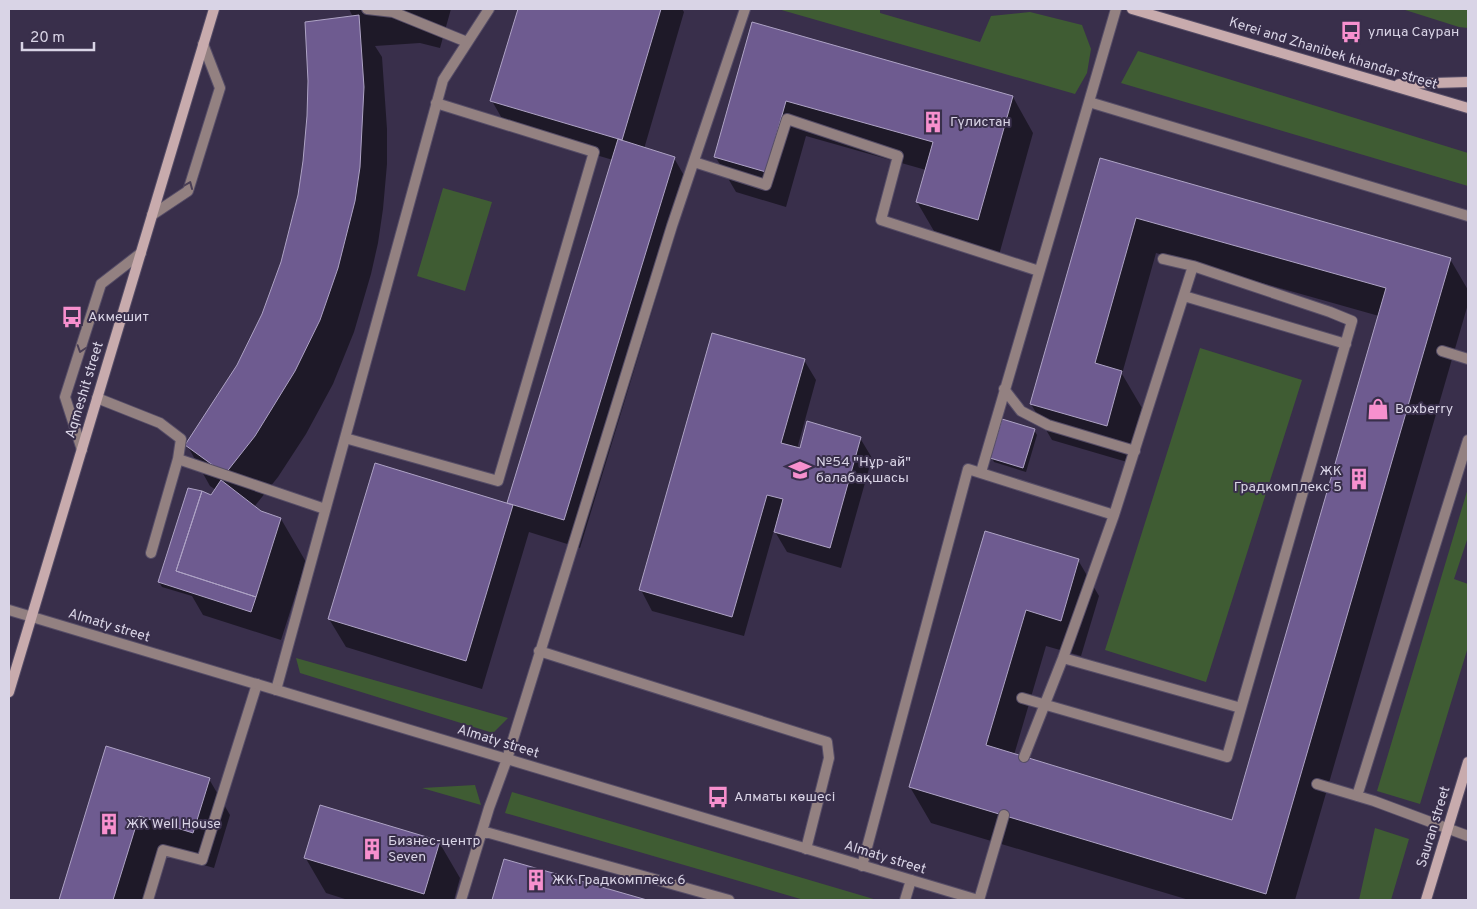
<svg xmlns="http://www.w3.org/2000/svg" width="1477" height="909" viewBox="0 0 1477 909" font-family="Overpass,sans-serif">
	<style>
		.green { fill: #3f5c33 }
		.shadow { fill: #0007 }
		.building { fill: #6e5b90; stroke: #aea3c5 }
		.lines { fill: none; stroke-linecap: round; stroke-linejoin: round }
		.lane-casing { stroke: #564d67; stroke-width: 12 }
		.street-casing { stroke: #564d67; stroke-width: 12 }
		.secondary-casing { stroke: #564d67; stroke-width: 12 }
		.lane { stroke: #938181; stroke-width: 10 }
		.street { stroke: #938181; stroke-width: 10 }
		.secondary { stroke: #c8abad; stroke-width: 10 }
		.oneway { stroke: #4b3f56 }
		.labels { text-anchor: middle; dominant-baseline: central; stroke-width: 4; stroke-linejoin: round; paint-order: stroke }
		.poi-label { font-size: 14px; fill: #d9d4e6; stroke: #392f4b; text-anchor: start }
		.street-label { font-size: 14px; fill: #d9d4e6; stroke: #392f4b }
	</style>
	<rect width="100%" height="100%" fill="#392f4b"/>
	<!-- green -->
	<path class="green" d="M778 9H880V13L980 42 991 16 1030 12 1082 25 1091 49 1087 73 1075 94Z
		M1402 9H1468V28L1459 27Z
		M1138 51 1468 153V186L1121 83Z
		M443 188 492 202 465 291 417 276Z
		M1200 348 1302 380 1206 682 1105 650Z
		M1468 488V537L1454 579 1468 584V647L1420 804 1377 791Z
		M296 658 508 718 493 733 300 673Z
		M475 785 481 805 422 788Z
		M512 792 877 900H804L505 813Z
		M1375 828 1409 839 1391 900H1359Z"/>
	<!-- shadow -->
	<path class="shadow" d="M349 9H451L440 48 420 43 375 46 382 57 387 129V164L383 209 378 243 371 274 354 332 333 384 306 434 278 477 254 507 261 512 281 519 306 562 281 640 203 615 192 596 162 587 159 582 216 490 210 486 187 445 238 365 263 314 282 262 299 196 353 17Z
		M519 9H682L684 12 644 149 674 158 690 186 580 548 529 532 482 689 346 647 329 619 508 505 613 160 508 129 492 101Z
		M753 23 1013 97 1033 133 999 255 938 238 917 202 926 170 806 136 786 207 736 192 715 156Z
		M1100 159 1450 259 1468 290V304L1295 900H1189L931 823 910 787 986 532 1078 560 1099 596 1081 656 1046 646 1014 755 1233 821 1379 316 1156 253 1122 374 1142 408 1127 462 1052 440 1031 404Z
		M804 360 816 380 797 449 860 438 872 458 841 568 787 552 774 530 744 636 652 611 641 590Z
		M1034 430 1037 435 1026 472 994 462 992 458Z
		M107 748 209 779 230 815 214 868 159 852 144 900H60Z
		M439 842 460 878 454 900H348L326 893 305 857Z
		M504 861 643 900H493Z"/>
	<!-- building -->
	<path class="building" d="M518 9H661L622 140 490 101Z
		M359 15 364 87 360 167 355 201 338 268 320 320 295 371 255 436 225 474 185 445 237 365 262 314 281 262 298 195 303 161 307 116 308 81 305 22Z
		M752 22 1013 96 978 220 916 202 933 142 786 101 766 172 714 157Z
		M618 139 675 157 564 520 507 503Z
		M1100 158 1451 258 1266 894 909 787 985 531 1079 559 1061 621 1026 610 986 745 1232 820 1386 288 1136 218 1095 363 1122 371 1107 426 1030 404Z
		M712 333 805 359 781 443 800 448 807 421 861 437 830 548 774 532 783 499 767 495 732 617 639 590Z
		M1002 419 1035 429 1023 468 990 458Z
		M375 463 513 505 466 661 328 619Z
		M221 480 261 511 281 518 256 597 176 571 202 491 211 495Z
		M188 488 202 491 176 571 256 597 251 612 158 582Z
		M106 746 210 778 193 833 139 816 113 900H59Z
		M320 805 440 841 424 894 304 858Z
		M504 859 647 900H492Z"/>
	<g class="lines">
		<!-- lane casing -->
		<g class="lane-casing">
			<path id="lane" d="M367 9 393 12 467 42
				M1089 102 1468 216
				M694 162 766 185 787 119 898 156 881 220 1039 271
				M152 215 188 191 220 88 203 44
				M1184 296 1346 344
				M1442 351 1468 359
				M1004 389 1021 411 1048 425 1135 451
				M97 398 160 423 181 439 178 459 151 553
				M345 438 498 481 594 152 436 103
				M82 450 65 397 101 284 141 253
				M178 459 325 509
				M981 472 1116 9
				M1114 515 1193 266
				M539 651 827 742 829 758 806 849
				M1063 658 1241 708
				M276 690 443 80 489 9
				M1022 698 1227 757 1352 321 1330 312 1193 266 1163 259
				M1317 784 1374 801 1468 836
				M1357 796 1468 440
				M482 831 729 900
				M862 866 968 469 1114 515 1063 658 1024 757
				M148 900 163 850 202 860 257 684
				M461 900 489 808 507 759 672 226 745 9
				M905 900 911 880
				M979 900 1004 815"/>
		</g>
		<!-- street casing -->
		<g class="street-casing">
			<path id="street" d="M9 610 978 900"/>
		</g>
		<!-- secondary casing -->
		<g class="secondary-casing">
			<path id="secondary" d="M1132 9 1468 108
				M1399 84 1468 82
				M9 692 214 9
				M1426 900 1468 762"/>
		</g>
		<!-- lane -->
		<use href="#lane" class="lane"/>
		<!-- street -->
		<use href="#street" class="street"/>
		<!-- secondary -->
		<use href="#secondary" class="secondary"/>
	</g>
	<!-- one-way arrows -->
	<defs><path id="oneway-chevron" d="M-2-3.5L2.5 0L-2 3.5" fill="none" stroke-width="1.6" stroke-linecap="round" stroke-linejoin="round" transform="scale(1.25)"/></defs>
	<g class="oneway">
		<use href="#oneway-chevron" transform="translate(189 185) rotate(-67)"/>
		<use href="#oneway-chevron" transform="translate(81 349) rotate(108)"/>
	</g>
	<!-- icons -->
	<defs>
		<g id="bus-bare" transform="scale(1.725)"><path d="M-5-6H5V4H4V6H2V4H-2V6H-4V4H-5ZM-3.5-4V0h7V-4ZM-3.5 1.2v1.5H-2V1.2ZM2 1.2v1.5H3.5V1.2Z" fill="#f790ce" stroke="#392f4b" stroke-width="2.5" paint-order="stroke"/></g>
		<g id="building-bare" transform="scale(1.725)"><path d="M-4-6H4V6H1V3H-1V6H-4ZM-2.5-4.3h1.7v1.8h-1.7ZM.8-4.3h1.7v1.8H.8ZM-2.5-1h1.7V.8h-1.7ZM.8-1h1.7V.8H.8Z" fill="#f790ce" stroke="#392f4b" stroke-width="2.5" paint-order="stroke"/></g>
		<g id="shop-bare" transform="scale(1.725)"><path d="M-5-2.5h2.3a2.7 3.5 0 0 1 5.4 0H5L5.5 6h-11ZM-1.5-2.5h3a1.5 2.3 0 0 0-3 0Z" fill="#f790ce" stroke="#392f4b" stroke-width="2.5" paint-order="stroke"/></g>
		<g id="school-bare" transform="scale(1.725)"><path d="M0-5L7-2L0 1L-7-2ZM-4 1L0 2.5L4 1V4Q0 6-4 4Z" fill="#f790ce" stroke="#392f4b" stroke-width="2.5" paint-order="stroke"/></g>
	</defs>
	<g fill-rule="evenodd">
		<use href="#bus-bare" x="1351" y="32"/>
		<use href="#building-bare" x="933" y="122"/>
		<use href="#bus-bare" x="72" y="317"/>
		<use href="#shop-bare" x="1378" y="409"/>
		<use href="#school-bare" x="800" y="470"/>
		<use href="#building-bare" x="1359" y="479"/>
		<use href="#bus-bare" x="718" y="797"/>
		<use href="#building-bare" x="109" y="824"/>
		<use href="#building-bare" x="372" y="849"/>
		<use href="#building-bare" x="536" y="880"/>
	</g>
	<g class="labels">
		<!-- poi labels -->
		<g class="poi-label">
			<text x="1368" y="32">улица Сауран</text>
			<text x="950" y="122">Гүлистан</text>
			<text x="88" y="317">Акмешит</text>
			<text x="1395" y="409">Boxberry</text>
			<text x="816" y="462">№54 "Нұр-ай"<tspan x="816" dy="16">балабақшасы</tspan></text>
			<text x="1342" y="471" text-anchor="end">ЖК<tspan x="1342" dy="16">Градкомплекс 5</tspan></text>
			<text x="734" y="797">Алматы көшесі</text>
			<text x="126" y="824">ЖК Well House</text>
			<text x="388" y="841">Бизнес-центр<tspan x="388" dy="16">Seven</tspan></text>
			<text x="552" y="880">ЖК Градкомплекс 6</text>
		</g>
		<!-- street labels -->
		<g class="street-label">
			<text transform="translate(1333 54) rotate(17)">Kerei and Zhanibek khandar street</text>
			<text transform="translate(85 390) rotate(-73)">Aqmeshit street</text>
			<text transform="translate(109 626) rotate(17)">Almaty street</text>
			<text transform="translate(498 742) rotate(17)">Almaty street</text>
			<text transform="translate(1434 827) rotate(-73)">Sauran street</text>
			<text transform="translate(885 858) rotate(17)">Almaty street</text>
		</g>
	</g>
	<!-- border -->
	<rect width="1477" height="909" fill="none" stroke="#d9d4e6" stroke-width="20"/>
	<!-- scale -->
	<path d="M22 42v8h72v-8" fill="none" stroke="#d9d4e6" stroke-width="2.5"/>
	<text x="30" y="42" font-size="15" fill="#d9d4e6" stroke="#392f4b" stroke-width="4" paint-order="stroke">20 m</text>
</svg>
